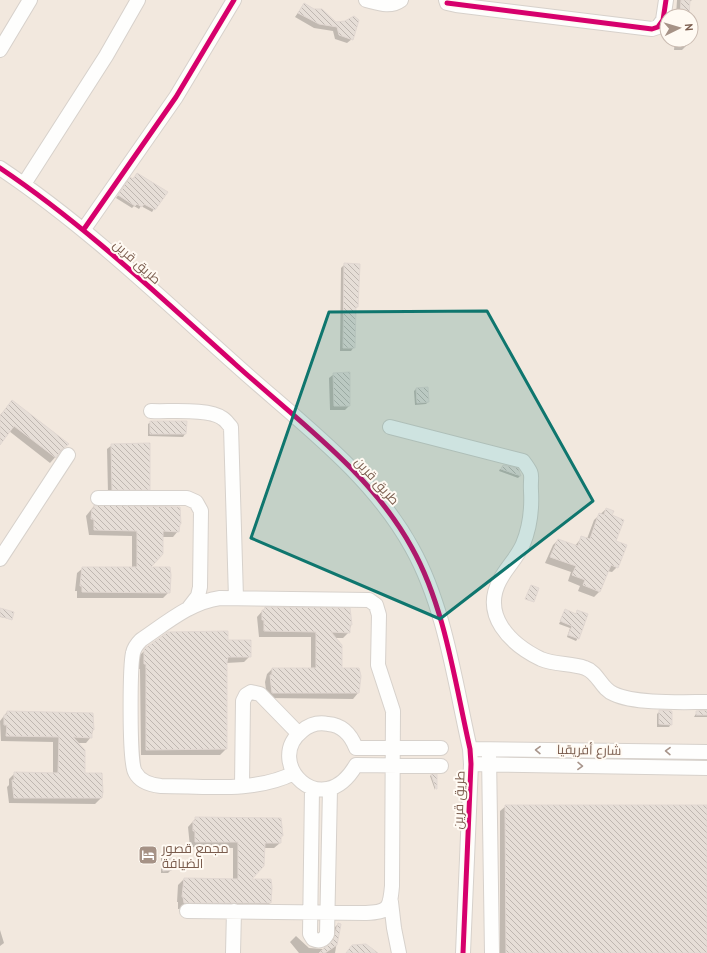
<svg xmlns="http://www.w3.org/2000/svg" width="707" height="953" viewBox="0 0 707 953" font-family="'PT Sans',Cairo,sans-serif">
	<style>
		.residential { fill: #f2e8de; fill-rule: evenodd }
		.shadow { fill: #0003 }
		.building { fill: url(#building-back-hatch); stroke: #e2d8d2 }
		.lines { fill: none; stroke-linecap: round; stroke-linejoin: round }
		.minor-casing { stroke: #d7d1cb; stroke-width: 16 }
		.minor { stroke: #fefefd; stroke-width: 14 }
		.cycleway-casing { stroke: #fffaf3; stroke-width: 8 }
		.cycleway { stroke: #d6006c; stroke-width: 5 }
		.oneway { stroke: #a8958b }
		.marked { fill: #0f766e; fill-opacity: 0.2; stroke: #0f766e; stroke-width: 3; stroke-linejoin: round }
		.labels { text-anchor: middle; dominant-baseline: central; stroke-width: 4; stroke-linejoin: round; paint-order: stroke }
		.street-label { font-size: 13px; fill: #7a5c4d; stroke: #fffaf3 }
		.poi-label { font-size: 13px; fill: #7a5c4d; stroke: #fffaf3; text-anchor: start }
	</style>
	<defs>
		<pattern id="building-back-hatch" width="6" height="6" patternUnits="userSpaceOnUse"><rect width="6" height="6" fill="#e6ded7"/><path d="M-1 5l2 2M0 0l6 6M5-1l2 2" fill="none" stroke="#bfb7b1"/></pattern>
	</defs>
	<rect width="100%" height="100%" fill="#f9f5f0"/>
	<!-- residential -->
	<path class="residential" d="M0 0H707V953H0ZM667 16H691V40H667Z"/>
	<!-- shadow -->
	<path class="shadow" d="M677 0H692L689 2 688 16H676Z
		M304 4 314 10H321L352 39 347 43 335 39 333 31 314 28 295 17Z
		M675 40H687L686 46 682 50H674Z
		M137 174 154 209 152 212 141 206 139 209 134 206 132 208 116 198 128 181 132 180Z
		M345 264 359 265 357 307 355 309 354 347 351 351H340L341 268Z
		M334 374 349 406 345 410H330L329 378Z
		M416 389 428 402 426 404 415 405 414 391Z
		M12 402 67 444 50 463 9 431 0 443V415Z
		M151 422H186L185 434 183 437 148 436V424Z
		M112 445 149 489 145 493H108L107 449Z
		M503 466 517 469 520 476 518 478 499 471 500 469 517 475V473L501 468Z
		M94 506 179 525 178 531 173 537H162L148 568 169 592 163 598H77V591H75L77 573 83 568H132V536L89 535 86 516Z
		M606 509 611 516 617 567 612 572 607 571 600 591 594 597 578 591 580 586 568 581 571 572 545 563 553 545 558 540 575 546 582 537 587 539 594 520Z
		M265 608 351 625 349 632 343 638H335L341 669 358 693 353 699 267 698 265 682 267 674 272 669H311V637H259L257 617Z
		M0 609 11 619 0 617Z
		M565 610 575 614 578 611V638L576 641 567 637 570 628 559 624Z
		M227 641 250 656 244 662 226 663V749L220 755H141L140 669H139V656L145 650Z
		M660 711 671 724 669 727H657V714Z
		M707 711V717H694L697 712Z
		M7 712 93 730 91 737 86 743H77L84 774 101 798 95 804 9 803 7 787 9 785V779L15 773 53 774V742L1 741 0 721Z
		M431 775H436L435 790 430 776Z
		M506 806H707V953H500V811Z
		M196 818 280 837V843L274 848H263L249 880 270 903 264 909H178V902H177L178 885 184 879 233 880V848L190 847 188 827Z
		M163 852 171 870 168 873H161V855Z
		M338 924H340L335 953H299L290 942 296 936 309 948 323 949 328 946 333 929Z
		M0 930 4 943 0 946Z"/>
	<!-- building -->
	<path class="building" d="M681 0H690L689 16H680Z
		M304 3 314 9H322L336 22 345 21 354 16 359 20 353 40 339 35 337 27 319 24 298 13Z
		M137 173 168 192 155 210 144 204 142 207 137 204 135 206 118 195 130 177 133 179Z
		M344 263 360 264 358 307H356L355 348H343Z
		M350 372V406H334L333 373Z
		M428 387 429 402 417 403 416 388Z
		M12 400 69 444 61 450 56 458 14 426 0 445V416Z
		M150 421H187L186 434H150Z
		M150 443V490H112L111 444Z
		M503 465 518 468 521 476 501 469Z
		M94 505 180 507 181 524H180L179 532 163 531V554L151 567H170L171 575 170 593 82 592V586H80L82 567H137V531L94 530V519H91L92 509H94Z
		M606 508 614 511 612 515 624 520 616 541 627 545 618 568 611 565 600 592 583 585 585 580 572 575 576 566 550 557 558 539 578 546 581 536 590 539 599 513 604 515Z
		M531 585 539 588 534 602 525 599Z
		M265 607 350 608 352 625H350V633L331 632 342 645V668H359L361 676 359 693H272L270 675H272V668H316V632L264 631V620H262V610H264Z
		M0 608 14 612 12 620 0 616Z
		M565 609 576 614 577 610 588 614 579 639 568 635 572 626 560 621Z
		M228 631V640H251V657H228L227 662V749L146 750V664H144V649L168 632Z
		M659 710 672 711V725L659 724Z
		M707 710V715H696V711Z
		M7 711 93 713 94 730H92V738L73 737 85 750V773H102L103 792 102 798H14L12 780H14V772L58 773 59 737 6 736 7 725H4V715H7Z
		M431 774H437V789H436Z
		M505 805H707V953H506Z
		M195 817 281 818 283 836H281V843H265L264 866 252 879H271L272 887 271 903H184L183 897H182L184 878 238 879V842H195V831H193V821H195Z
		M163 851H172V870L163 871Z
		M338 923 341 924 337 945 325 953H319L333 940Z
		M366 944 378 953H346L352 945Z"/>
	<g class="lines">
		<!-- minor casing -->
		<g class="minor-casing">
			<path id="minor" d="M366 0C378 3 390 8 401 0
				M446 0 447 3 456 5 652 29 658 27 663 20 666 0
				M0 50 30 0
				M0 168C85 225 159 296 235 364 298 421 371 473 412 548 445 607 455 683 470 749L471 764 463 953
				M24 184 106 56 138 0
				M84 229 176 97 234 0
				M151 411C168 412 209 408 222 418 226 420 228 424 231 427L236 598
				M390 427 523 461C535 477 530 473 531 491 532 509 530 527 523 544 517 558 506 568 500 580 481 615 510 644 541 659 555 665 571 663 585 668 598 672 601 689 614 694 635 704 682 702 707 702
				M98 498H187L196 502 201 511 200 587 198 596 188 609
				M0 559 68 455
				M470 749 707 752
				M489 755 492 953
				M471 764 707 768
				M441 766 356 765C322 824 263 762 302 731 309 725 318 722 328 724 342 725 351 735 356 748H441
				M242 786 243 701 246 695 251 692 260 694 298 733
				M312 789 310 934 313 939C319 942 324 940 327 934L330 789
				M391 902 394 928 399 953
				M187 911 366 913C389 912 390 908 392 886L393 711 378 665 379 615 376 605 369 600 220 598C190 602 165 624 141 640 137 644 134 648 133 653 130 666 129 762 135 772 140 782 151 785 161 786 204 786 255 793 294 773
				M233 953 234 911"/>
		</g>
		<!-- minor -->
		<use href="#minor" class="minor"/>
		<!-- cycleway casing -->
		<g class="cycleway-casing">
			<path id="cycleway" d="M447 3 652 29 658 27 663 20 666 0
				M0 168C85 225 159 296 235 364 298 421 371 473 412 548 445 607 455 683 470 749L471 764 463 953
				M84 229 176 97 234 0"/>
		</g>
		<!-- cycleway -->
		<use href="#cycleway" class="cycleway"/>
	</g>
	<!-- one-way arrows -->
	<defs><path id="oneway-chevron" d="M-2-3.5L2.5 0L-2 3.5" fill="none" stroke-width="1.6" stroke-linecap="round" stroke-linejoin="round"/></defs>
	<g class="oneway">
		<use href="#oneway-chevron" transform="translate(538 750) rotate(-179)"/>
		<use href="#oneway-chevron" transform="translate(668 751) rotate(-179)"/>
		<use href="#oneway-chevron" transform="translate(580 766) rotate(1)"/>
	</g>
	<!-- marked area -->
	<path class="marked" d="M487 311 593 501 440 619 251 538 329 312Z"/>
	<!-- icons -->
	<defs>
		<g id="hotel-square" transform="scale(1)"><rect x="-9" y="-9" width="18" height="18" rx="4" fill="#a69286" stroke="#fffaf3"/><path d="M-6-4.5h1.5V1H6V5H4.5V3h-9V5H-6ZM-4 0a1.8 1.8 0 1 1 3.6 0ZM.5 0V-2.5h3Q6-2.5 6 0Z" fill="#fff"/></g>
	</defs>
	<g fill-rule="evenodd">
		<use href="#hotel-square" x="148" y="855"/>
	</g>
	<g class="labels">
		<!-- street labels -->
		<g class="street-label">
			<text transform="translate(137 262) rotate(42)">طريق قرين</text>
			<text transform="translate(377 481) rotate(48)">طريق قرين</text>
			<text transform="translate(589 750) rotate(1)">شارع أفريقيا</text>
			<text transform="translate(459 800) rotate(-88)">طريق قرين</text>
		</g>
		<!-- poi labels -->
		<g class="poi-label">
			<text x="162" y="848">مجمع قصور<tspan x="162" dy="15">الضيافة</tspan></text>
		</g>
	</g>
	<!-- north arrow -->
	<g transform="translate(679 28) rotate(85)"><circle r="19" fill="#fffaf3" stroke="#cabbb1"/>
	<path d="M0-3L7 15L0 10L-7 15Z" fill="#a69286"/>
	<text y="-6" font-size="11" font-weight="bold" text-anchor="middle" fill="#7a5c4d">N</text>
	</g>
</svg>
